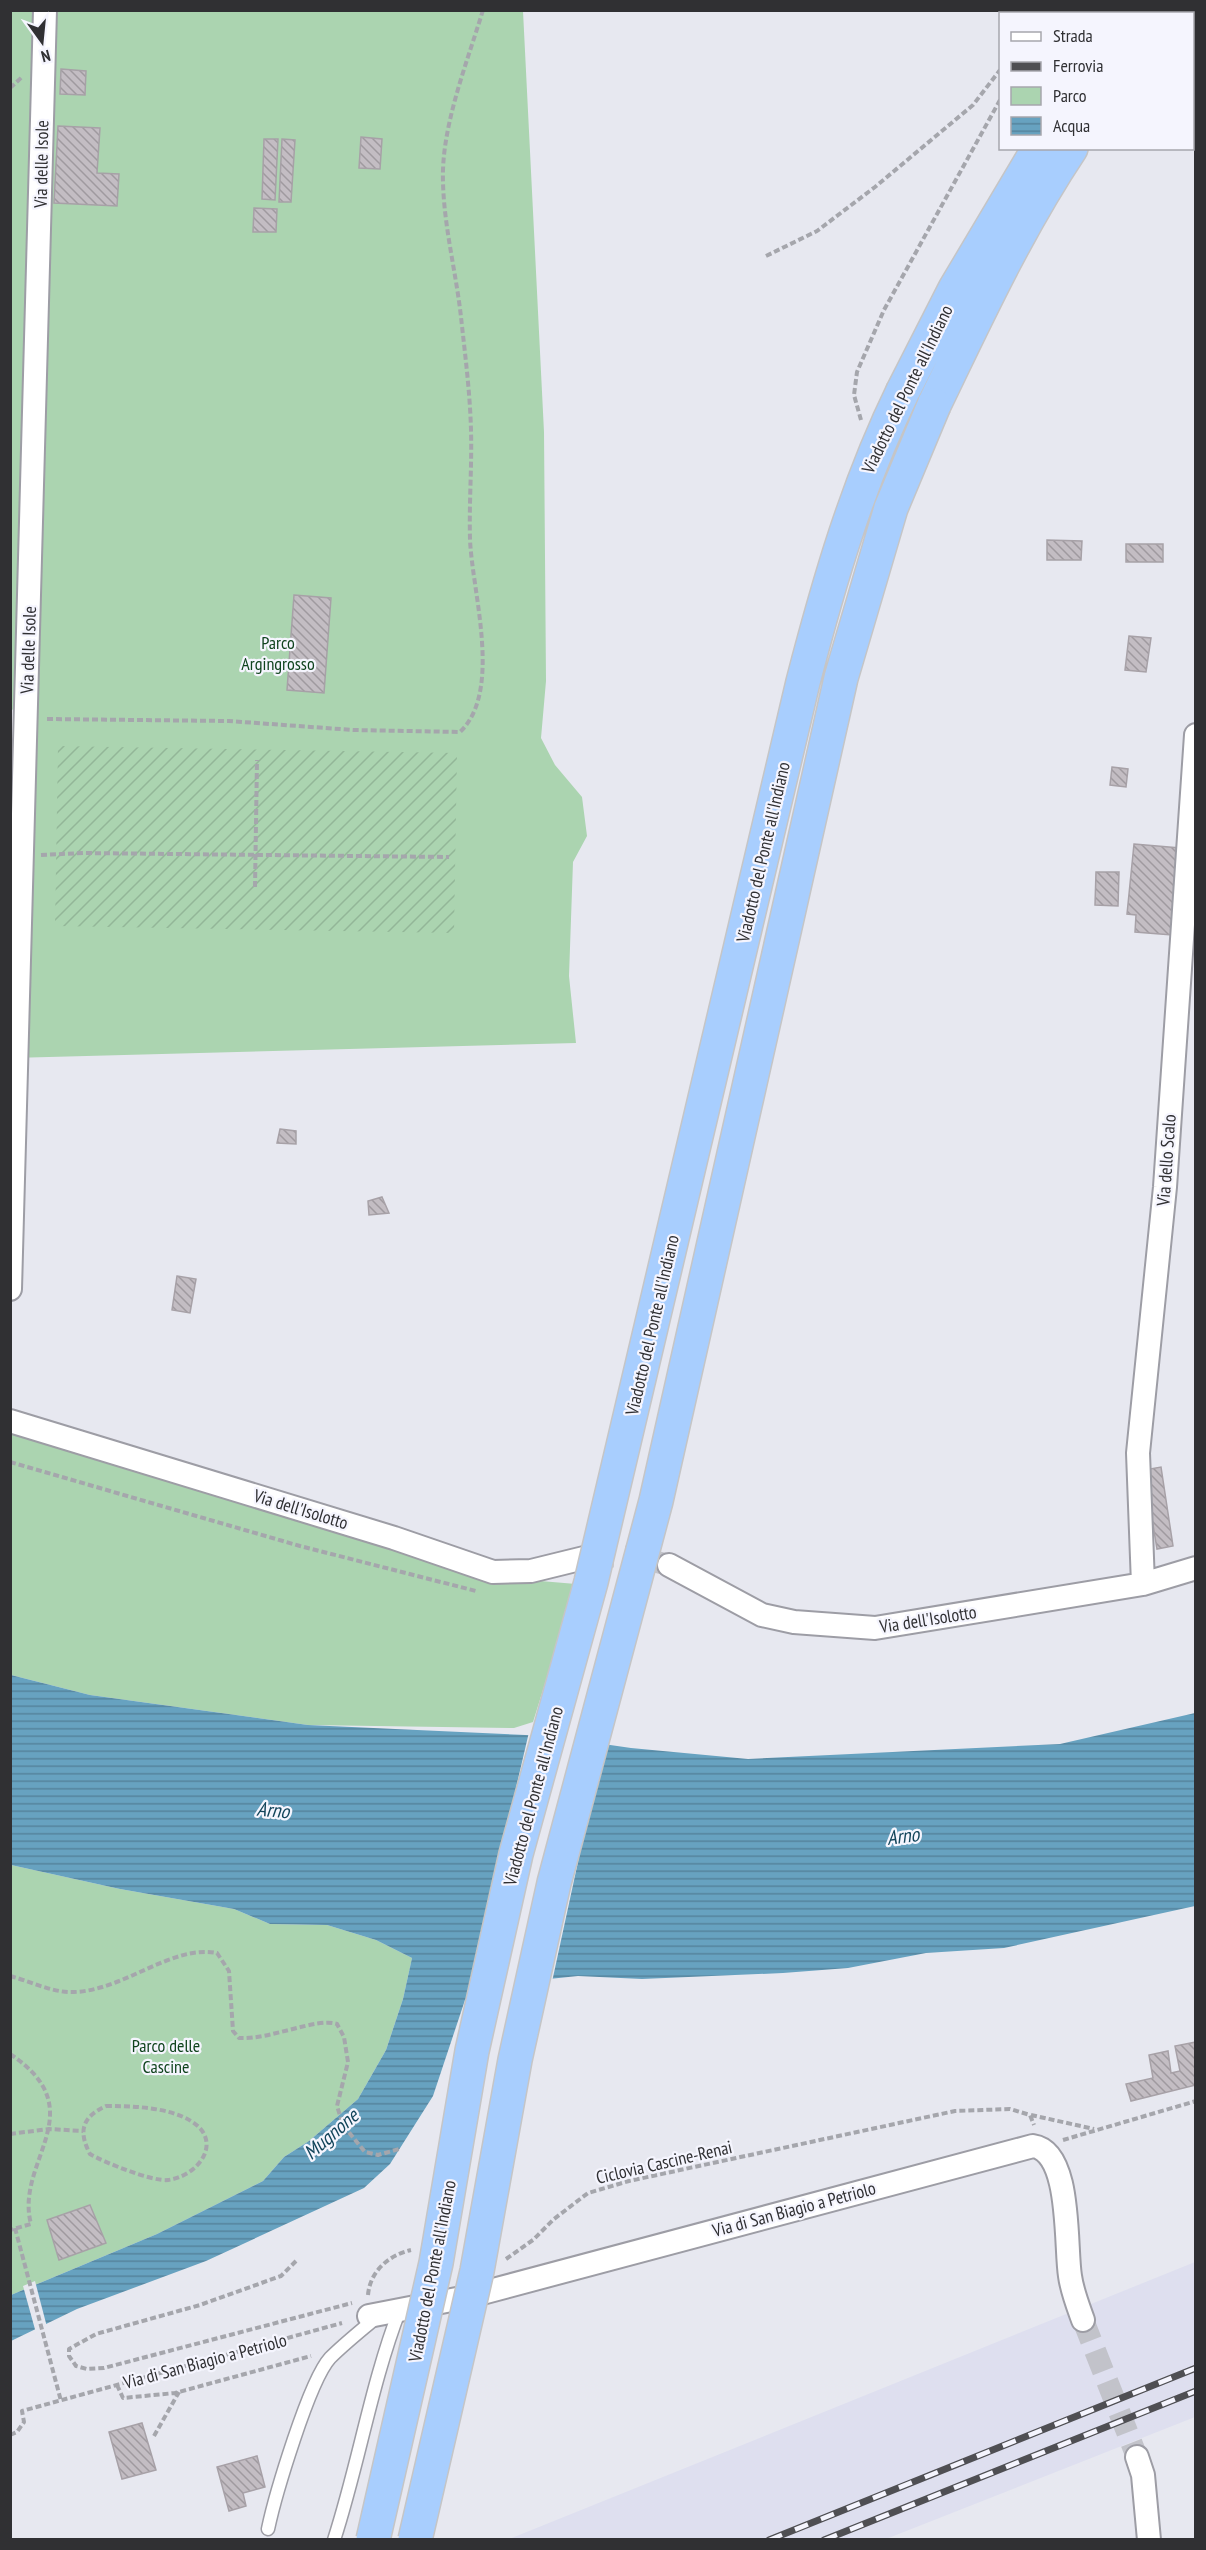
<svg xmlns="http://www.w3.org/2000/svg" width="1206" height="2550" viewBox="0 0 1206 2550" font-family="'PT Sans Narrow',sans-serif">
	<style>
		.built { fill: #dedfef }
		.green { fill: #abd4b0 }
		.garden { fill: url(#garden-furrows) }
		.water { fill: url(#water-rules) }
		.pier { fill: #e7e8f0 }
		.building { fill: url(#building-back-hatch); stroke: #a7a1a7; stroke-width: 1.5 }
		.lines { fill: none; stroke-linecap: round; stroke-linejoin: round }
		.minor-tunnel { stroke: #c2c3ca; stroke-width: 22; stroke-dasharray: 22 11; stroke-linecap: butt }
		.service-casing { stroke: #9d9da5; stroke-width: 15 }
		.minor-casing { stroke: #9d9da5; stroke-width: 26 }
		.trunk-casing { stroke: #c5c5c6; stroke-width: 36 }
		.path { stroke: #a5a6ac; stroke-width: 4; stroke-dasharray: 6 3; stroke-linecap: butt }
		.service { stroke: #fff; stroke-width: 12 }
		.minor { stroke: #fff; stroke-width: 22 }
		.trunk { stroke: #a8cefe; stroke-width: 33 }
		.rail-casing { stroke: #4f4f53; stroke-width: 7 }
		.rail { stroke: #f5f5fe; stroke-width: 4.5; stroke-dasharray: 14; stroke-linecap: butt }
		.trunk-bridge-casing { stroke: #c5c5c6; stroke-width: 36; stroke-linecap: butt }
		.trunk-bridge { stroke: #a8cefe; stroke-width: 33 }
		.labels { text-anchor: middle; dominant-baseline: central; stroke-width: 4.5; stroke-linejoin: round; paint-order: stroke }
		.street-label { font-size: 18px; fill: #303033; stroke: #f5f5fe }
		.park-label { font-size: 18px; fill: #0f431d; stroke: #f5f5fe }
		.water-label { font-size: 20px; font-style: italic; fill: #13455b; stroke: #f5f5fe }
	</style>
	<defs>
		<pattern id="garden-furrows" width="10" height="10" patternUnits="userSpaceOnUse" patternTransform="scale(1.5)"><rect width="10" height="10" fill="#abd4b0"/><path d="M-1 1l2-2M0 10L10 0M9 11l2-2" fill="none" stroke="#93b698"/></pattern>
		<pattern id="water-rules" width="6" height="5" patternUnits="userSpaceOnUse" patternTransform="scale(1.5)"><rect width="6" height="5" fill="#67a2c0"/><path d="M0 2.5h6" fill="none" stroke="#55849d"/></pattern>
		<pattern id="building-back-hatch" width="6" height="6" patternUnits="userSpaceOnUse" patternTransform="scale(1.5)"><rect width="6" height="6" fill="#c3bdc3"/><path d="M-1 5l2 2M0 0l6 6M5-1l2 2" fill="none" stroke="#9f9a9f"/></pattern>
	</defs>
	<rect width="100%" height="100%" fill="#e7e8f0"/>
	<!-- built -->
	<path class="built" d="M1195 2262V2417L886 2539 507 2540Z"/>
	<!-- green -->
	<path class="green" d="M11 11H523L544 432 546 681 541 738 555 765 582 797 587 836 573 862 569 976 576 1043 11 1058 16 711 11 709Z
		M11 1432 120 1467 493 1577 576 1584 533 1722 514 1728 308 1725 90 1695 11 1675Z
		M11 1865 120 1889 234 1909 270 1924 327 1925 376 1940 412 1958 403 1999 386 2050 358 2099 309 2141 284 2157 263 2181 157 2234 11 2295Z"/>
	<!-- garden -->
	<path class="garden" d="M58 746 457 753 454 933 55 926Z"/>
	<!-- water -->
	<path class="water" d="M11 1675 90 1695 308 1725 548 1736 631 1748 748 1759 1060 1744 1195 1713V1906L1004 1948 926 1953 848 1968 783 1973 642 1979 578 1976 492 1985 465 2000 433 2096 390 2164 364 2188 206 2261 77 2309 11 2341V2295L157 2234 263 2181 284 2157 309 2141 358 2099 386 2050 403 1999 412 1958 376 1940 327 1925 270 1924 234 1909 120 1889 11 1865Z"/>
	<!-- pier -->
	<path class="pier" d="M529 1732 578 1738 599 1765 552 1982 493 1988 487 1912Z
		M35 2281 47 2327 36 2333 23 2286Z"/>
	<!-- building -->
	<path class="building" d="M61 69 86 71 85 95 60 94Z
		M58 126 100 128 97 173 119 174 117 206 54 203Z
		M361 137 382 139 380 169 359 168Z
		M264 139H278L275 200 262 199Z
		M282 139 295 140 291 202H279Z
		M254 208 277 209 276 232H253Z
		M1047 540 1082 541 1081 560H1047Z
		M1126 544H1163V562H1126Z
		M294 595 331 598 324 693 287 690Z
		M1129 636 1151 638 1146 672 1125 670Z
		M1112 767 1128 769 1126 787 1110 785Z
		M1134 844 1180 848 1172 935 1135 932 1136 915 1127 914Z
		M1096 872H1119L1118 906 1095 905Z
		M280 1129 296 1131V1144L277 1143Z
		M382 1197 389 1213 369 1215 368 1201Z
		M177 1276 196 1279 190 1313 172 1310Z
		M1161 1467 1173 1546 1157 1549 1144 1470Z
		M1196 2042V2085L1131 2101 1126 2084 1153 2078 1149 2055 1168 2051 1171 2073 1180 2071 1175 2046Z
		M90 2205 106 2243 59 2260 47 2220Z
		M142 2423 156 2470 122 2479 109 2432Z
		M257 2456 265 2487 243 2493 246 2506 229 2511 217 2467Z"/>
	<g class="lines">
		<!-- minor-tunnel -->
		<path class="minor-tunnel" d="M592 1556 637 1557 669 1565
			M1083 2320 1137 2457"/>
		<!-- service casing -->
		<g class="service-casing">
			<path id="service" d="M268 2529C275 2496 309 2381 330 2358 345 2343 363 2329 378 2316
				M334 2540C359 2463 371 2384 400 2309"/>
		</g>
		<!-- minor casing -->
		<g class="minor-casing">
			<path id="minor" d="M10 1289 45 10
				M10 1421 394 1538 493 1572 531 1571 592 1556
				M669 1565 762 1615 794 1622 875 1628 1143 1584 1196 1568
				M1143 1584 1138 1453 1165 1187 1196 735
				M369 2316 467 2297 1033 2146C1072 2152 1065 2245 1070 2276 1072 2291 1078 2306 1083 2320
				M1137 2457 1143 2475 1149 2540"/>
		</g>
		<!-- trunk casing -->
		<g class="trunk-casing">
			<path id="trunk" d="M1139 14 1141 10
				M1172 14 1174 10
				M903 391 955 289 1039 148
				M934 405C976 318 1017 229 1071 148"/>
		</g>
		<!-- path -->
		<path class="path" d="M1050 14 1052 10
			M1061 14 1063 10
			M10 88 22 77
			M766 256 817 231 875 187 973 105 1000 70
			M861 420 854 395 857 372 884 310 1000 100
			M47 719 229 721 353 730 460 732C503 691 472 592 470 539 469 502 472 466 471 430 470 392 465 354 461 317 456 272 444 227 443 182 441 127 467 63 483 10
			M41 855 83 853 449 857
			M255 887 257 760
			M10 1462 300 1546 476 1591
			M10 1976C29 1981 49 1991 68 1992 121 1994 170 1944 217 1953L229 1971 233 2031 239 2038C270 2040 317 2017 337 2024L344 2037 348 2062 337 2106 343 2125 365 2152 378 2155 399 2149
			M10 2054C96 2111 14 2161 31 2224L10 2230
			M106 2106C132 2106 168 2107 191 2121 224 2141 199 2176 168 2180 153 2182 103 2162 90 2154 78 2131 82 2117 106 2106Z
			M1031 2115 1094 2129
			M10 2134 49 2129 83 2131
			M1063 2140 1196 2101
			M15 2228 61 2401
			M506 2259 533 2240 554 2219 588 2193 629 2181 955 2111 1010 2109 1030 2115 1034 2125
			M296 2261 281 2276 200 2305 96 2334 69 2349V2356L76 2366 87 2369 104 2368 352 2303
			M368 2295C370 2271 389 2255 411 2250
			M117 2385 123 2398 175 2393 311 2356
			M10 2435 17 2432 24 2422 22 2411 342 2323
			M154 2436 179 2392"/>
		<!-- service -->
		<use href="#service" class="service"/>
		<!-- minor -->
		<use href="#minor" class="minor"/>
		<!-- trunk -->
		<use href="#trunk" class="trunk"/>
		<!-- rail casing -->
		<g class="rail-casing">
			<path id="rail" d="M769 2540 1196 2368
				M824 2540 1196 2391"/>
		</g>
		<!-- rail -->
		<use href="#rail" class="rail"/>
		<!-- trunk-bridge casing -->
		<g class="trunk-bridge-casing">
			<path id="trunk-bridge" d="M373 2540 436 2263 472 2051 516 1854 591 1582 803 682C829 582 857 485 903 391
				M415 2540 477 2271 515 2060 554 1883 656 1501 841 678 891 508 934 405"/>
		</g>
		<!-- trunk-bridge -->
		<use href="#trunk-bridge" class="trunk-bridge"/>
	</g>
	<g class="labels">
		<!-- street labels -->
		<g class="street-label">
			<text transform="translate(41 164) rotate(-89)">Via delle Isole</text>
			<text transform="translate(907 389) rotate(-64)">Viadotto del Ponte all'Indiano</text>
			<text transform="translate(28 650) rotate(-88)">Via delle Isole</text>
			<text transform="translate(763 852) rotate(-77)">Viadotto del Ponte all'Indiano</text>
			<text transform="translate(1166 1160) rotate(-86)">Via dello Scalo</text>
			<text transform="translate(652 1325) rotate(-77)">Viadotto del Ponte all'Indiano</text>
			<text transform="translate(301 1509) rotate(17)">Via dell'Isolotto</text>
			<text transform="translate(928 1619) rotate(-9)">Via dell'Isolotto</text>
			<text transform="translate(533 1796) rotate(-75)">Viadotto del Ponte all'Indiano</text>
			<text transform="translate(664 2162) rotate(-13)">Ciclovia Cascine-Renai</text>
			<text transform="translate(794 2209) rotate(-15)">Via di San Biagio a Petriolo</text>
			<text transform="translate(432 2271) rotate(-79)">Viadotto del Ponte all'Indiano</text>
			<text transform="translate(205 2361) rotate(-15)">Via di San Biagio a Petriolo</text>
		</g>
		<!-- park labels -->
		<g class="park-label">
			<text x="278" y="642">Parco<tspan x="278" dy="21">Argingrosso</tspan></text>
			<text x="166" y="2045">Parco delle<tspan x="166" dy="21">Cascine</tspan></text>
		</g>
		<!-- water labels -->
		<g class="water-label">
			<text transform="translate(273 1810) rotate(5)">Arno</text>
			<text transform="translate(903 1836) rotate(-7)">Arno</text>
			<text transform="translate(331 2134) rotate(-41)">Mugnone</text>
		</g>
	</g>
	<!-- border -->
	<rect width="1206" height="2550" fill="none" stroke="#303033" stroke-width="24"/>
	<!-- legend -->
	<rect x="999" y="12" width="195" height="138" fill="#f5f5fe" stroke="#a6a6ad" stroke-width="1.5"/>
	<rect x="1011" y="32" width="30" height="9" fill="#ffffff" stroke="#a6a6ad" stroke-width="1.5"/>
	<text x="1053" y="42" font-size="18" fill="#303033">Strada</text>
	<rect x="1011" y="62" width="30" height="9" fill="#4f4f53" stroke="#a6a6ad" stroke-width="1.5"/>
	<text x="1053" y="72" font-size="18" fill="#303033">Ferrovia</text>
	<rect x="1011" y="87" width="30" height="18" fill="#abd4b0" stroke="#a6a6ad" stroke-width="1.5"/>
	<text x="1053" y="102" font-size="18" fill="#303033">Parco</text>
	<rect x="1011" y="117" width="30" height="18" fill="url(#water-rules)" stroke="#a6a6ad" stroke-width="1.5"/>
	<text x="1053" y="132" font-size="18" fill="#303033">Acqua</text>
	<!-- north arrow -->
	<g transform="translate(42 42) rotate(165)" stroke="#f5f5fe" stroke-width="4.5" paint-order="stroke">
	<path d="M0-4.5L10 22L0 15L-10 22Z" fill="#303033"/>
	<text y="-9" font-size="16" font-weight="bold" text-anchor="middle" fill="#303033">N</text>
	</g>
</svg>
